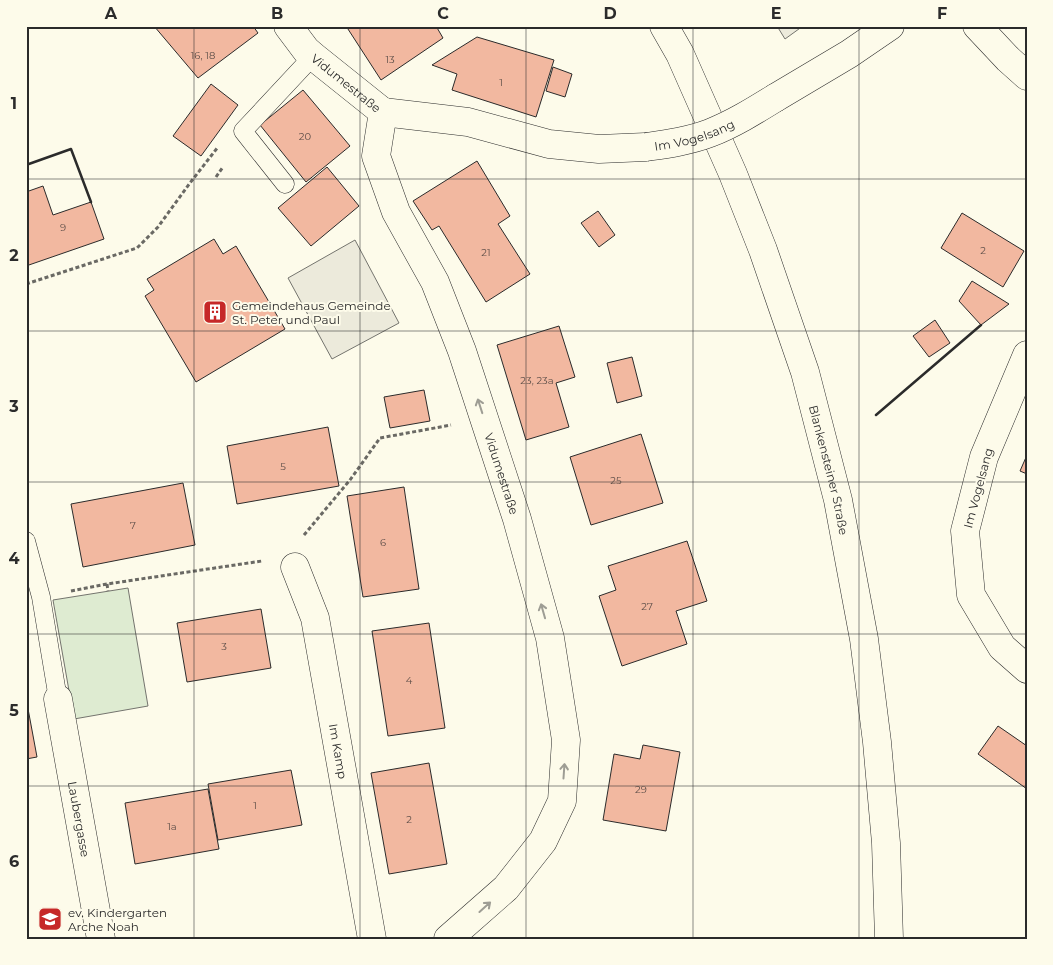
<svg xmlns="http://www.w3.org/2000/svg" width="1053" height="965" viewBox="0 0 1053 965" font-family="Montserrat,sans-serif">
	<style>
		.green { fill: #deebd1; stroke: #74746e }
		.parking { fill: #eceadb; stroke: #74746e }
		.building { fill: #f2b8a0; stroke: #2b2b2b }
		.lines { fill: none; stroke-linecap: round; stroke-linejoin: round }
		.service-casing { stroke: #2b2b2b; stroke-width: 19 }
		.minor-casing { stroke: #2b2b2b; stroke-width: 29 }
		.secondary-casing { stroke: #2b2b2b; stroke-width: 29 }
		.path { stroke: #6a6964; stroke-width: 3; stroke-dasharray: 4 2.5; stroke-linecap: butt }
		.service { stroke: #fdfbea; stroke-width: 18 }
		.minor { stroke: #fdfbea; stroke-width: 28 }
		.secondary { stroke: #fdfbea; stroke-width: 28 }
		.minor-bridge-casing { stroke: #2b2b2b; stroke-width: 29; stroke-linecap: butt }
		.minor-bridge { stroke: #fdfbea; stroke-width: 28 }
		.wall { stroke: #2b2b2b; stroke-width: 2.5 }
		.oneway { stroke: #9e9d94 }
		.grid { fill: none; stroke: #2b2b2b; stroke-width: 1; stroke-opacity: 0.55 }
		.labels { text-anchor: middle; dominant-baseline: central; stroke-width: 4; stroke-linejoin: round; paint-order: stroke }
		.number-label { font-size: 10px; fill: #5d4e48 }
		.street-label { font-size: 12px; fill: #2b2b2b; stroke: #fdfbea }
		.poi-label { font-size: 12px; fill: #2b2b2b; stroke: #fdfbea; text-anchor: start }
		.neatline { fill: none; stroke: #2b2b2b; stroke-width: 2 }
		.grid-label { font-size: 16px; text-anchor: middle; font-weight: bold; fill: #2b2b2b }
	</style>
	<rect width="100%" height="100%" fill="#fdfbea"/>
	<!-- green -->
	<path class="green" d="M128 588 148 706 74 719 53 600Z"/>
	<!-- parking -->
	<path class="parking" d="M777 26H803L785 39Z
		M355 240 399 323 332 359 288 278Z"/>
	<!-- building -->
	<path class="building" d="M154 26H253L258 33 198 78Z
		M346 26H436L443 38 381 80Z
		M477 37 554 60 536 117 452 90 457 74 432 65Z
		M553 67 572 74 565 97 546 91Z
		M211 84 238 105 201 156 173 136Z
		M303 90 350 146 306 182 260 125Z
		M477 161 510 216 498 224 530 274 486 302 439 226 432 230 413 201Z
		M327 167 359 206 311 246 278 208Z
		M43 186 53 215 91 202 104 239 26 266V192Z
		M598 211 615 235 599 247 581 223Z
		M962 213 1024 251 1003 287 941 248Z
		M214 239 223 254 236 246 285 329 196 382 145 296 154 290 147 279Z
		M972 281 1009 304 981 325 959 301Z
		M935 320 950 343 929 357 913 336Z
		M559 326 575 377 556 383 569 427 526 440 497 345Z
		M632 357 642 396 617 403 607 363Z
		M424 390 430 421 390 428 384 397Z
		M328 427 339 486 237 504 227 446Z
		M641 434 663 503 591 525 570 457Z
		M1027 455V474L1020 471Z
		M183 483 195 545 83 567 71 504Z
		M404 487 419 589 363 597 347 496Z
		M687 541 707 601 676 611 687 644 622 666 599 596 616 590 608 566Z
		M261 609 271 668 187 682 177 623Z
		M429 623 445 728 388 736 372 631Z
		M26 698 37 757 26 759Z
		M998 726 1027 746V789L978 754Z
		M643 745 680 752 666 831 603 820 614 754 640 759Z
		M429 763 447 864 389 874 371 773Z
		M291 770 302 825 218 840 208 784Z
		M208 789 219 849 135 864 125 803Z"/>
	<g class="lines">
		<!-- service casing -->
		<g class="service-casing">
			<path id="service" d="M285 184 243 131 313 56
				M26 541 41 597 58 699"/>
		</g>
		<!-- minor casing -->
		<g class="minor-casing">
			<g id="minor">
				<path id="s1" d="M288 26 306 50 313 56 383 112 376 156 396 212 435 282 462 351 517 519 550 638 566 740 562 801 543 841 506 888 448 939"/>
				<path d="M977 26 1008 59 1027 76"/>
				<path d="M775 98 849 54 890 26"/>
				<path d="M383 112 468 122 549 144 599 149 646 147"/>
				<path d="M1027 355 984 457 965 531 971 595 1002 647 1027 669"/>
				<path id="s2" d="M295 567 315 618 372 939"/>
				<path id="s3" d="M58 699 101 939"/>
			</g>
		</g>
		<!-- secondary casing -->
		<g class="secondary-casing">
			<g id="secondary">
				<path id="s4" d="M664 26 680 54 733 174 763 250 805 372 838 500 864 639 877 742 886 843 889 939"/>
			</g>
		</g>
		<!-- path -->
		<path class="path" d="M216 177 223 167
			M26 284 137 248 158 227 190 183 218 147
			M304 535 350 480 380 438 451 425
			M107 584 108 591
			M71 591 107 584 262 561"/>
		<!-- service -->
		<use href="#service" class="service"/>
		<!-- minor -->
		<use href="#minor" class="minor"/>
		<!-- secondary -->
		<use href="#secondary" class="secondary"/>
		<!-- minor-bridge casing -->
		<g class="minor-bridge-casing">
			<g id="minor-bridge">
				<path id="s5" d="M646 147C667 144 689 141 710 133 733 124 754 111 775 98"/>
			</g>
		</g>
		<!-- minor-bridge -->
		<use href="#minor-bridge" class="minor-bridge"/>
		<!-- wall -->
		<path class="wall" d="M26 165 71 149 91 202
			M876 415 981 325"/>
	</g>
	<!-- one-way arrows -->
	<defs><path id="oneway-shaft" d="M-6 0H5M1.5-3L5.5 0L1.5 3" fill="none" stroke-width="1.6" stroke-linecap="round" stroke-linejoin="round" transform="scale(1.25)"/></defs>
	<g class="oneway">
		<use href="#oneway-shaft" transform="translate(480 406) rotate(-108)"/>
		<use href="#oneway-shaft" transform="translate(543 611) rotate(-106)"/>
		<use href="#oneway-shaft" transform="translate(564 771) rotate(-86)"/>
		<use href="#oneway-shaft" transform="translate(485 907) rotate(-42)"/>
	</g>
	<!-- grid -->
	<path class="grid" d="M194 26V939M360 26V939M526 26V939M693 26V939M859 26V939M26 179H1027M26 331H1027M26 482H1027M26 634H1027M26 786H1027"/>
	<!-- icons -->
	<defs>
		<g id="building-square" transform="scale(1.25)"><rect x="-9" y="-9" width="18" height="18" rx="4" fill="#c62828" stroke="#fdfbea"/><path d="M-4-6H4V6H1V3H-1V6H-4ZM-2.5-4.3h1.7v1.8h-1.7ZM.8-4.3h1.7v1.8H.8ZM-2.5-1h1.7V.8h-1.7ZM.8-1h1.7V.8H.8Z" fill="#fff"/></g>
		<g id="school-square" transform="scale(1.25)"><rect x="-9" y="-9" width="18" height="18" rx="4" fill="#c62828" stroke="#fdfbea"/><path d="M0-5L7-2L0 1L-7-2ZM-4 1L0 2.5L4 1V4Q0 6-4 4Z" fill="#fff"/></g>
	</defs>
	<g fill-rule="evenodd">
		<use href="#building-square" x="215" y="312"/>
		<use href="#school-square" x="50" y="919"/>
	</g>
	<g class="labels">
		<!-- number labels -->
		<g class="number-label">
			<text x="203" y="55">16, 18</text>
			<text x="390" y="59">13</text>
			<text x="501" y="82">1</text>
			<text x="305" y="136">20</text>
			<text x="63" y="227">9</text>
			<text x="983" y="250">2</text>
			<text x="486" y="252">21</text>
			<text x="537" y="380">23, 23a</text>
			<text x="283" y="466">5</text>
			<text x="616" y="480">25</text>
			<text x="133" y="525">7</text>
			<text x="383" y="542">6</text>
			<text x="647" y="606">27</text>
			<text x="224" y="646">3</text>
			<text x="409" y="680">4</text>
			<text x="641" y="789">29</text>
			<text x="255" y="805">1</text>
			<text x="409" y="819">2</text>
			<text x="172" y="826">1a</text>
		</g>
		<!-- street labels -->
		<g class="street-label">
			<text stroke="none"><textPath href="#s1" startOffset="82">Vidumestraße</textPath></text>
			<text stroke="none"><textPath href="#s5" startOffset="50">Im Vogelsang</textPath></text>
			<text stroke="none"><textPath href="#s4" startOffset="475">Blankensteiner Straße</textPath></text>
			<text stroke="none"><textPath href="#s1" startOffset="516">Vidumestraße</textPath></text>
			<text transform="translate(978 488) rotate(-75)">Im Vogelsang</text>
			<text stroke="none"><textPath href="#s2" startOffset="190">Im Kamp</textPath></text>
			<text stroke="none"><textPath href="#s3" startOffset="122">Laubergasse</textPath></text>
		</g>
		<!-- poi labels -->
		<g class="poi-label">
			<text x="232" y="305">Gemeindehaus Gemeinde<tspan x="232" dy="14">St. Peter und Paul</tspan></text>
			<text x="68" y="912">ev. Kindergarten<tspan x="68" dy="14">Arche Noah</tspan></text>
		</g>
	</g>
	<!-- border -->
	<rect width="1053" height="965" fill="none" stroke="#fdfbea" stroke-width="55"/>
	<rect x="28" y="28" width="998" height="910" class="neatline"/>
	<g class="grid-label">
		<text x="111" y="19">A</text>
		<text x="277" y="19">B</text>
		<text x="443" y="19">C</text>
		<text x="610" y="19">D</text>
		<text x="776" y="19">E</text>
		<text x="942" y="19">F</text>
		<text x="14" y="109">1</text>
		<text x="14" y="261">2</text>
		<text x="14" y="412">3</text>
		<text x="14" y="564">4</text>
		<text x="14" y="716">5</text>
		<text x="14" y="867">6</text>
	</g>
</svg>
